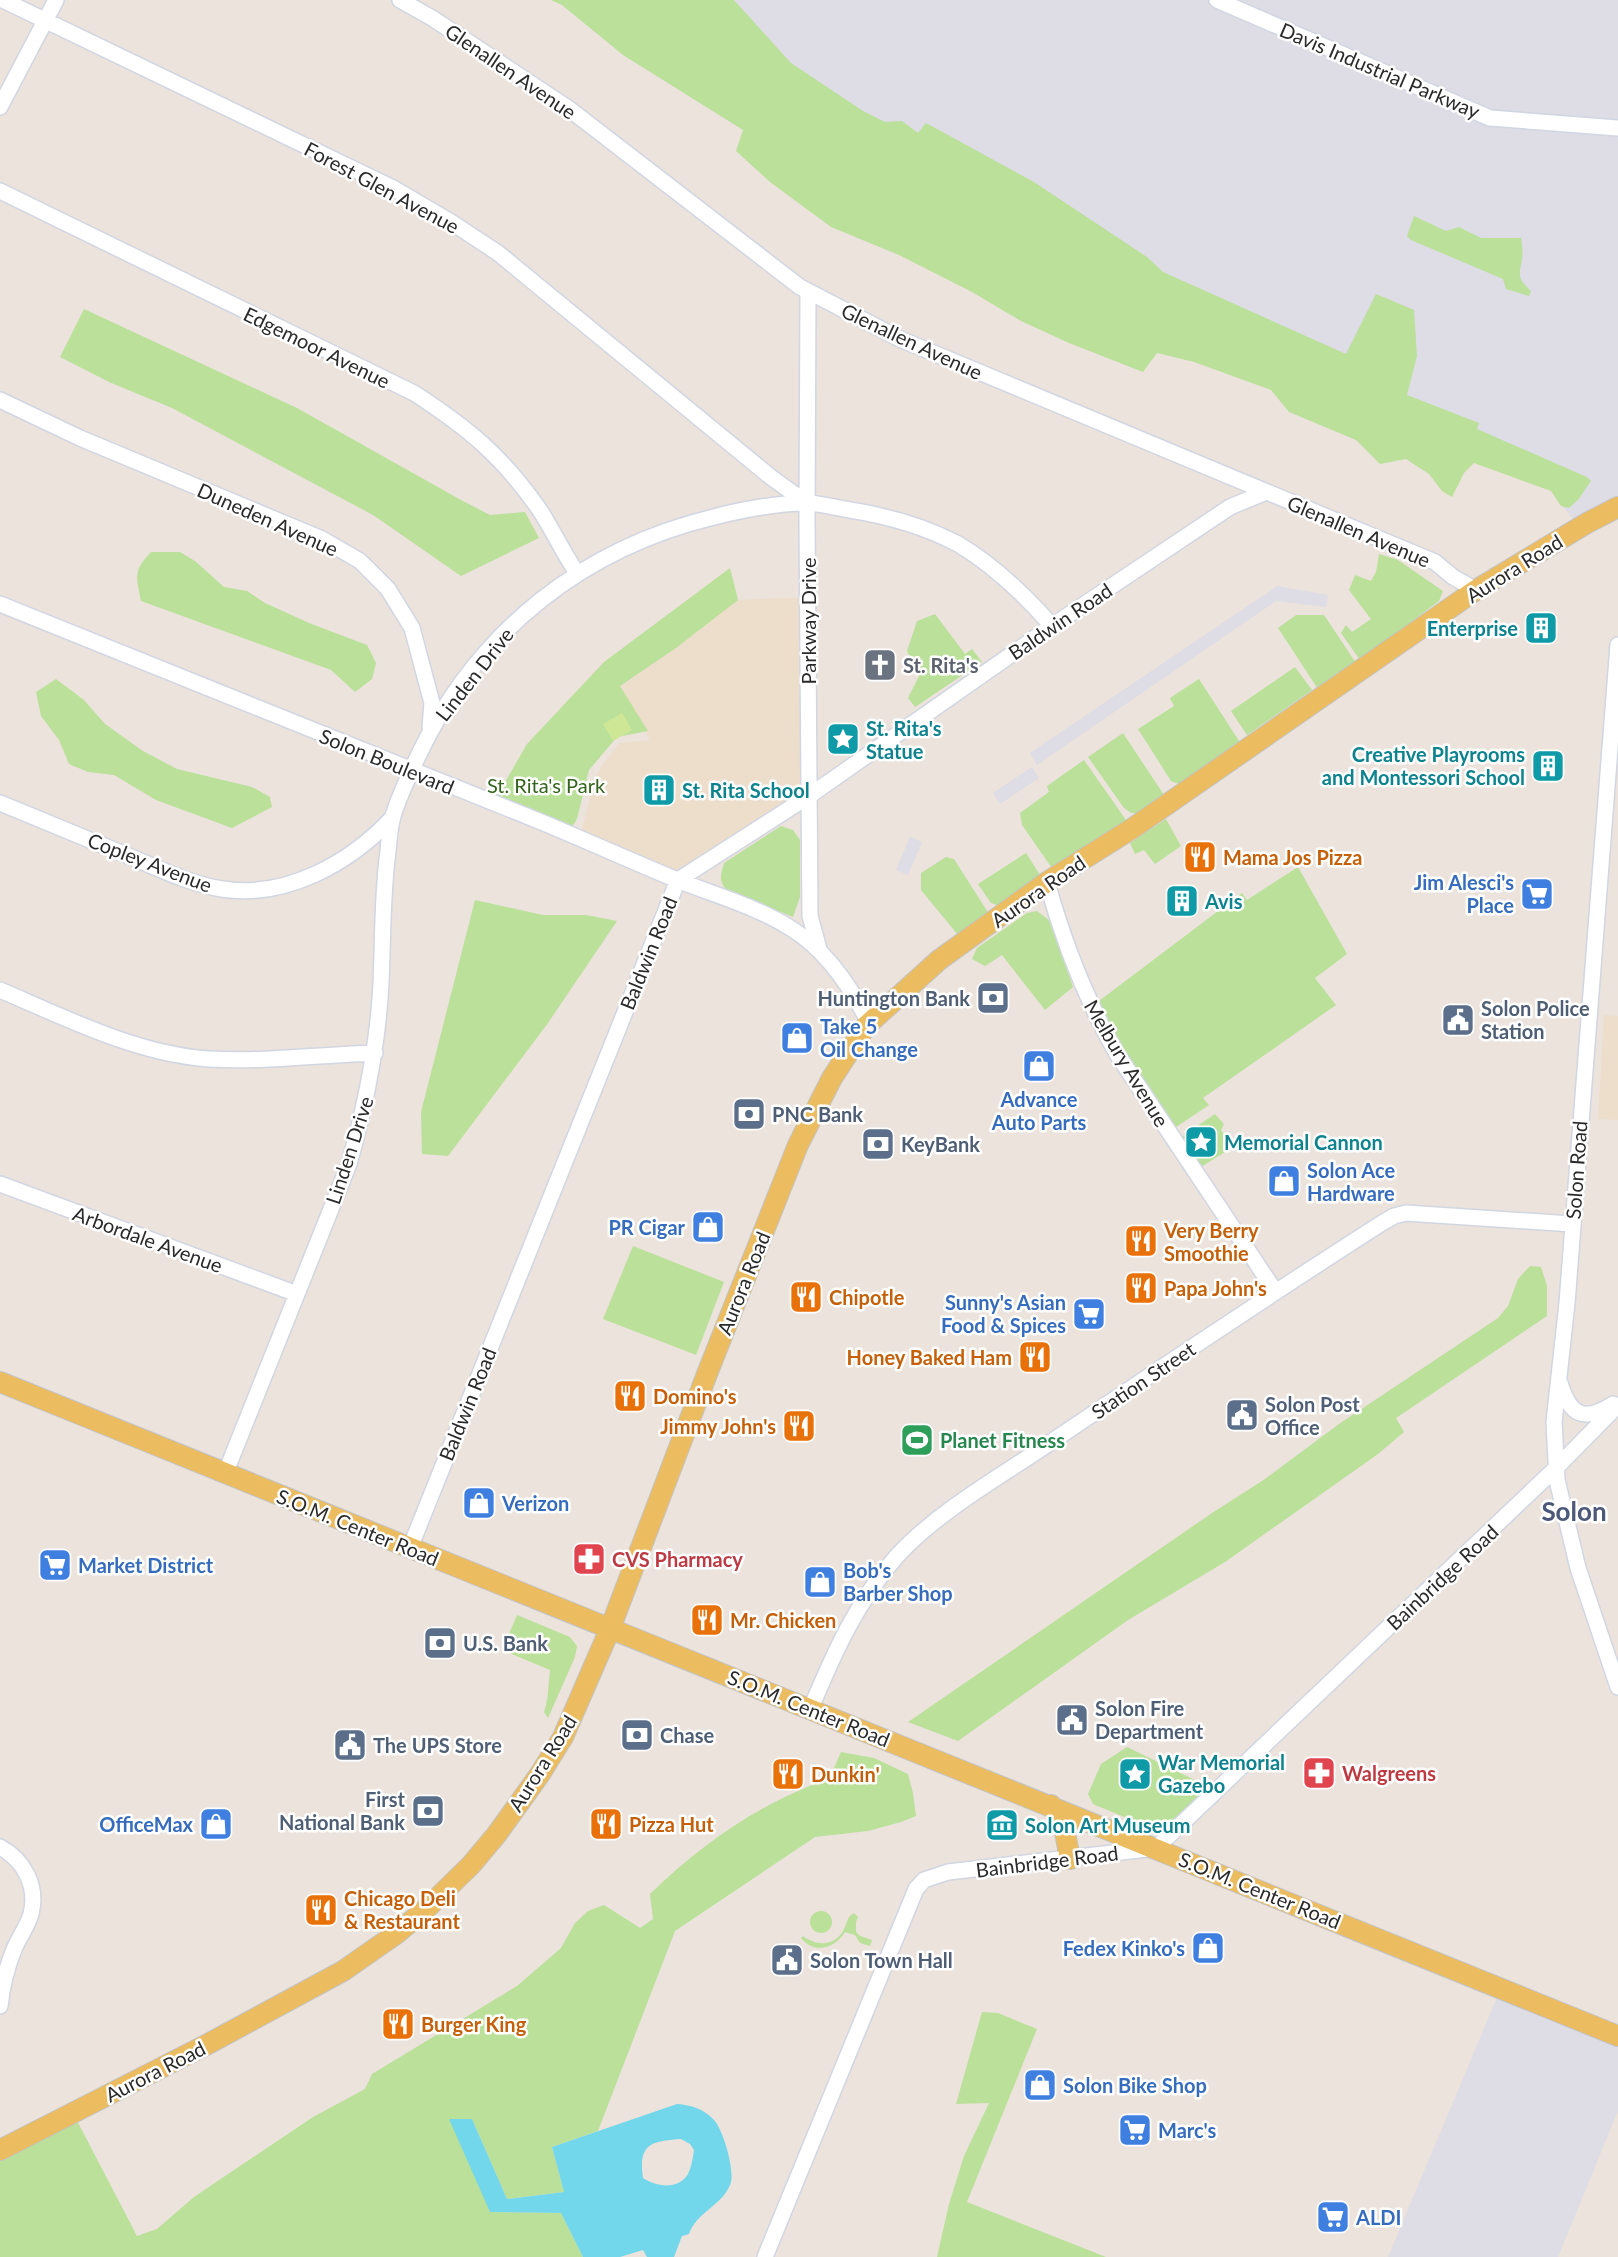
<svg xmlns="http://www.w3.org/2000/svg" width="1618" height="2257" viewBox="0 0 1618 2257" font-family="Lato,sans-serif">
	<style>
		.industrial { fill: #dedce4 }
		.education { fill: #eddecc }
		.green { fill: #bae09a }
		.pitch { fill: #cee796 }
		.water { fill: #72d7eb; fill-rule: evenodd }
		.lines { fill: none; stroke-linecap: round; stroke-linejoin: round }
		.minor-casing { stroke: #d1d6e2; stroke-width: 18 }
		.major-casing { stroke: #c3c3c3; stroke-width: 22 }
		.minor { stroke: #fff; stroke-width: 15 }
		.major { stroke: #ecbc60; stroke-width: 20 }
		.labels { text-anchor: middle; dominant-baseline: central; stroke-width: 5; stroke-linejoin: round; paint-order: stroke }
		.street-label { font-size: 20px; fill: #2a2a2a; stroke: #fff }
		.culture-label { font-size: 20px; font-weight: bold; fill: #0d838f; stroke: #fff; text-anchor: start }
		.worship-label { font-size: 20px; font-weight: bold; fill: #5b616d; stroke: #fff; text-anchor: start }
		.park-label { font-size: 20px; fill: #33641c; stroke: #fff }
		.food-label { font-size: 20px; font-weight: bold; fill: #c56008; stroke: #fff; text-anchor: start }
		.shop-label { font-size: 20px; font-weight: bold; fill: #366cbe; stroke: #fff; text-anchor: start }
		.service-label { font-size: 20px; font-weight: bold; fill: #4e5e75; stroke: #fff; text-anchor: start }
		.leisure-label { font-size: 20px; font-weight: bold; fill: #27864d; stroke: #fff; text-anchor: start }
		.health-label { font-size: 20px; font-weight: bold; fill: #be3a42; stroke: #fff; text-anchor: start }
		.district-label { font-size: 26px; font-weight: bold; fill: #4b5879; stroke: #fff }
	</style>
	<rect width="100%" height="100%" fill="#ebe3dc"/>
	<!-- industrial -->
	<path class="industrial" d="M684 0H1618V507L1580 528 1551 491 821 104Z
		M1277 586 1328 595 1326 607 1276 601 1037 765 1030 753Z
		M1032 767 1039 778 1000 804 993 793Z
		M910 837 922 842 908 875 896 870Z
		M1501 1988 1618 2036V2111L1558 2257H1388Z"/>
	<!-- education -->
	<path class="education" d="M807 597 809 787 678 872 580 838 594 780 603 764 619 743 650 740 620 686 738 600Z
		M1604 1015 1618 1016V1120L1598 1119Z"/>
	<!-- green -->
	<path class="green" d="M551 0H734L791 63 863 111 885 122 902 121 918 133 926 123 1034 182 1147 257 1163 272 1346 354 1376 294 1414 310 1417 356 1407 395 1479 423 1477 429 1587 477 1591 481 1578 500 1569 508 1561 506 1551 491 1474 463 1464 473 1452 497 1442 491 1429 474 1406 459 1380 464 1356 440 1289 412 1271 390 1194 362 1157 353 1143 372 1069 343 1021 321 972 292 899 255 831 227 770 182 736 151 743 130 623 55 562 5Z
		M1414 216 1446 231 1459 227 1481 238H1521C1522 245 1523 252 1522 259 1519 276 1517 278 1531 291L1529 296 1506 289 1503 279 1411 240 1407 236Z
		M84 309 297 408 461 500 490 515 525 512 539 538 461 576 373 515 172 408 109 382 60 357Z
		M151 552H180L195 561 224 587 247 591 265 603 309 623 367 645 376 663 372 679 355 692 331 670 141 601C136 576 133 571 151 552Z
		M1379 554 1398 560 1443 591 1439 601 1360 660 1341 633 1346 625 1352 632 1371 619 1349 590 1355 575 1371 581 1376 572Z
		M730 568 738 600 676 648 620 686 648 731 617 737 589 770 577 819 568 833 493 803 527 744 604 662Z
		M935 614 965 654 972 649 982 662 915 707 908 698 919 676 907 651 917 621Z
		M1296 615H1324L1356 663 1318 689 1278 628Z
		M1295 667 1312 690 1247 735 1231 711Z
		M56 679 84 700 105 724 143 751 177 769 252 787 270 797 272 807 232 828 156 800 114 775 88 772 69 764 59 740 41 716 36 692Z
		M1199 679 1241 744 1179 784 1171 781 1138 729 1174 706 1170 698Z
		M1123 733 1164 795 1138 813H1131L1124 808 1088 757Z
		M1084 760 1126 820 1054 871 1022 825 1020 813 1049 792 1047 786Z
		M1166 819 1181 846 1155 864 1144 850 1135 854 1130 843Z
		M781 826 793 830 800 840V897L793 917 727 890C718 881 721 874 724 863Z
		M1026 853 1042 878 1000 906 991 903 978 884Z
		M946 857 954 859 989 914 958 935 921 890V873Z
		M1298 867 1347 954 1315 978 1336 1005 1203 1098 1209 1105 1176 1127 1091 1007 1242 893 1247 900Z
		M475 900 543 915H586L617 921 548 1023 448 1156 422 1154 421 1112Z
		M1037 911 1050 921 1073 987 1045 1010 1002 955 985 966 972 959 977 948 1027 913Z
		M1215 1114 1224 1124 1221 1130 1233 1147 1201 1167 1181 1140 1184 1135Z
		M633 1246 724 1282 696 1355 603 1319Z
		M1530 1266 1541 1267 1547 1286V1316L1396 1418 1404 1432 1378 1454 1225 1562 1128 1620 958 1741 908 1722 1212 1513 1265 1479 1339 1424 1498 1318 1508 1306 1518 1279Z
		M517 1615 570 1637 577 1646 575 1657 548 1718 544 1712C549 1698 548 1685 550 1670L502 1650Z
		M1127 1747 1199 1782 1204 1786 1203 1793C1196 1801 1188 1811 1179 1817 1152 1834 1119 1814 1093 1804L1088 1794 1101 1764Z
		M841 1752 874 1758 908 1774 913 1793 916 1816 901 1822 868 1831 815 1837 675 1931 598 2131 552 2147 564 2192 507 2199 472 2119 490 2212 561 2213 583 2257H0V2150L73 2113 137 2236 157 2229 194 2197 313 2117 365 2089 372 2074 517 1986 561 1948 575 1923 588 1911 604 1905 640 1928 653 1919 650 1894C686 1859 726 1828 771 1804 790 1794 811 1786 830 1777Z
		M810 1922a11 11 0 1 1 22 0a11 11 0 1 1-22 0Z
		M854 1913 858 1917 856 1922V1932L860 1936 872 1940 870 1946 860 1943 855 1935 845 1932C835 1948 815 1955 801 1938L803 1936C817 1947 836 1946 844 1929 848 1921 846 1918 854 1913Z
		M982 2012 998 2013 1037 2029 967 2202 1106 2257H937L949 2204 964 2156 989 2103 956 2104Z"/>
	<!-- pitch -->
	<path class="pitch" d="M622 713 632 730 613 741 603 724Z"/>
	<!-- water -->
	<path class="water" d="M677 2104C691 2105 704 2109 714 2120 723 2129 736 2173 730 2185 722 2205 696 2213 689 2234L682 2236 674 2257H647L643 2250 620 2257H583L561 2213 490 2212 449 2119H472L507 2199 564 2192 552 2147ZM681 2139 690 2144 694 2150C693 2157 691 2171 686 2177 675 2190 655 2186 643 2178 638 2144 651 2141 681 2139Z"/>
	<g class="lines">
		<!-- minor casing -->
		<g class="minor-casing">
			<path id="minor" d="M3 0 393 188 451 222 498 253 772 478 807 503
				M400 0 432 18 568 108 800 287 900 339 1435 562 1453 577 1476 590
				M1217 0 1490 118 1618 128
				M0 107 56 0
				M0 191 414 393C468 428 502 456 539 509 553 530 563 553 577 573
				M808 291 807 520 810 916 819 949
				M0 400 80 438 322 539 360 561 388 589 412 628 432 703 430 727
				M0 604C179 677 359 748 539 821 585 840 629 860 675 879 714 895 756 906 792 929 827 951 851 987 869 1023
				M1618 645 1567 1303 1554 1422 1557 1480 1578 1568 1618 1687
				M0 803C44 821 87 839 131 857 160 869 190 884 222 889 286 899 350 863 392 818
				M1047 882C1064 944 1085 998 1117 1054L1275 1291
				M0 990C66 1018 136 1054 209 1059 264 1062 320 1055 375 1053
				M0 1184 297 1294
				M1560 1383C1570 1415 1583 1423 1613 1404
				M225 1474 349 1164C366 1104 378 1045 381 983 383 939 382 895 388 851 389 840 390 827 393 816 400 793 411 771 421 750 480 630 584 548 714 517 740 510 783 502 809 503 823 504 837 508 850 510 888 516 924 526 958 544 995 566 1024 594 1052 626
				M410 1548 678 880 809 796 1052 626 1230 507 1266 492
				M811 1708C834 1653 857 1601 897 1556 938 1511 1003 1475 1054 1440 1162 1367 1271 1294 1382 1223L1394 1216 1406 1213 1572 1224
				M0 1847C24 1860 38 1886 31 1914 28 1925 20 1936 15 1947 7 1966 2 1986 0 2006
				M765 2257 916 1889 924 1880 948 1872 1156 1848 1556 1468 1618 1405"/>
		</g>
		<!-- major casing -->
		<g class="major-casing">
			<path id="major" d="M0 1382 1618 2036
				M1051 1805 1063 1822 1070 1859
				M0 2150 206 2045 343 1971 396 1934 426 1909 471 1865 497 1834 540 1774 563 1737 610 1629 707 1374 798 1145 832 1078 866 1026 939 960 1047 882 1133 828 1476 590 1587 523 1618 507"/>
		</g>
		<!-- minor -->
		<use href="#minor" class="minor"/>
		<!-- major -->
		<use href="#major" class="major"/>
	</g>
	<!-- icons -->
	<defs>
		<g id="building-square" transform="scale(1.725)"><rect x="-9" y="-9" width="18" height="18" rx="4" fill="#0f9aa8" stroke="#fff"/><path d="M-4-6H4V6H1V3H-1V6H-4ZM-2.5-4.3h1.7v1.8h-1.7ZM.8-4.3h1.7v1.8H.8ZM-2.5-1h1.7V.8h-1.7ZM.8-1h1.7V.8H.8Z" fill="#fff"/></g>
		<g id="church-square" transform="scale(1.725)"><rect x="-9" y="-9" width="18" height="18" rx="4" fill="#6b7280" stroke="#fff"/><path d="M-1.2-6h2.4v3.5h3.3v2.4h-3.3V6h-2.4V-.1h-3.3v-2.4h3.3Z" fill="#fff"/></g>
		<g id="sight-square" transform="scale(1.725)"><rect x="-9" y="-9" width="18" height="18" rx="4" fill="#0f9aa8" stroke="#fff"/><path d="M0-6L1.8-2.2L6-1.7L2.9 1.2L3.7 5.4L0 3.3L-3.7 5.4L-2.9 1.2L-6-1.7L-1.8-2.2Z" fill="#fff"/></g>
		<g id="restaurant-square" transform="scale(1.725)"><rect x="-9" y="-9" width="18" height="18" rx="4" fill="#e8710a" stroke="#fff"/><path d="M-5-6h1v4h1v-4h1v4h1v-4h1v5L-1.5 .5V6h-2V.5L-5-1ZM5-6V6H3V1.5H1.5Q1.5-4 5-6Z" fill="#fff"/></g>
		<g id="supermarket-square" transform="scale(1.725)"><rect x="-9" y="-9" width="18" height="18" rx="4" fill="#3f7fe0" stroke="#fff"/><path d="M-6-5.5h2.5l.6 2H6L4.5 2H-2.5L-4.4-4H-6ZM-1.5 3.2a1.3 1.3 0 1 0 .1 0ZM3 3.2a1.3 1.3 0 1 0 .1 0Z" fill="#fff"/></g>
		<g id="bank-square" transform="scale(1.725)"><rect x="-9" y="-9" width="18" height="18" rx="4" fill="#5c6f8a" stroke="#fff"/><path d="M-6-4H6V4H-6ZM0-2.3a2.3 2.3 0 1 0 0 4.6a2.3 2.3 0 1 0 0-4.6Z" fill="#fff"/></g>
		<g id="civic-square" transform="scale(1.725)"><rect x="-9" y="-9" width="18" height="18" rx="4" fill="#5c6f8a" stroke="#fff"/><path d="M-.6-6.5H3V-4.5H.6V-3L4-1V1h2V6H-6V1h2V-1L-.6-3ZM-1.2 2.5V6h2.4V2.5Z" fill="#fff"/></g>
		<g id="shop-square" transform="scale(1.725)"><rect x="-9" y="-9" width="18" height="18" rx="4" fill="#3f7fe0" stroke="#fff"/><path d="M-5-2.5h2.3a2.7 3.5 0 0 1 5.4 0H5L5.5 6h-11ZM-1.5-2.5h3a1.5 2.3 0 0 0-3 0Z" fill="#fff"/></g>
		<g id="stadium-square" transform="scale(1.725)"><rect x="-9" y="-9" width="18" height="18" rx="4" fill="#2e9e5b" stroke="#fff"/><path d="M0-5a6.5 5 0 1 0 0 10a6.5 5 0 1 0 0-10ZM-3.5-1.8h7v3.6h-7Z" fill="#fff"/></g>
		<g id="pharmacy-square" transform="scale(1.725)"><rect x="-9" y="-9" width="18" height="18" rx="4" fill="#e0444e" stroke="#fff"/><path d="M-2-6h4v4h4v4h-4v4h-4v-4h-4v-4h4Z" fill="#fff"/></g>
		<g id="museum-square" transform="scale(1.725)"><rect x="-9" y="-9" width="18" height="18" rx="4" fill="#0f9aa8" stroke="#fff"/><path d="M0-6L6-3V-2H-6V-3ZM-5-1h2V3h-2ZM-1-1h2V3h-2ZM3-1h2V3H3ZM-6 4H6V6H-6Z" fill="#fff"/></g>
	</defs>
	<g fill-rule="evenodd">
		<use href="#building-square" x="1541" y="628"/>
		<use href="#church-square" x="880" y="665"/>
		<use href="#sight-square" x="843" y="739"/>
		<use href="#building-square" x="1548" y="766"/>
		<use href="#building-square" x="659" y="790"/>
		<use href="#restaurant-square" x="1200" y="857"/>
		<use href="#supermarket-square" x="1537" y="894"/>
		<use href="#building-square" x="1182" y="901"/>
		<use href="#bank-square" x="993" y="998"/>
		<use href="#civic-square" x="1458" y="1020"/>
		<use href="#shop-square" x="797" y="1038"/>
		<use href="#shop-square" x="1039" y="1066"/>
		<use href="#bank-square" x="749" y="1114"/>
		<use href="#sight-square" x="1201" y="1142"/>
		<use href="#bank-square" x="878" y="1144"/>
		<use href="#shop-square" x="1284" y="1181"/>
		<use href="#shop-square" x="708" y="1227"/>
		<use href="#restaurant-square" x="1141" y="1241"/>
		<use href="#restaurant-square" x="1141" y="1288"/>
		<use href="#restaurant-square" x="806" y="1297"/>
		<use href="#supermarket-square" x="1089" y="1314"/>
		<use href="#restaurant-square" x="1035" y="1357"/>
		<use href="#restaurant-square" x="630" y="1396"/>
		<use href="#civic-square" x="1242" y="1415"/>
		<use href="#restaurant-square" x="799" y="1426"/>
		<use href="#stadium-square" x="917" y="1440"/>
		<use href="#shop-square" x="479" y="1503"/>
		<use href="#pharmacy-square" x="589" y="1559"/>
		<use href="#supermarket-square" x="55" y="1565"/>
		<use href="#shop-square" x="820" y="1582"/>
		<use href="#restaurant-square" x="707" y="1620"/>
		<use href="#bank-square" x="440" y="1643"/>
		<use href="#civic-square" x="1072" y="1720"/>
		<use href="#bank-square" x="637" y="1735"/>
		<use href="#civic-square" x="350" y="1745"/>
		<use href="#pharmacy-square" x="1319" y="1773"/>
		<use href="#restaurant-square" x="788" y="1774"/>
		<use href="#sight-square" x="1135" y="1774"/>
		<use href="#bank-square" x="428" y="1811"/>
		<use href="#shop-square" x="216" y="1824"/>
		<use href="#restaurant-square" x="606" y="1824"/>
		<use href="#museum-square" x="1002" y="1825"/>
		<use href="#restaurant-square" x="321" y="1910"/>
		<use href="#shop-square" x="1208" y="1948"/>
		<use href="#civic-square" x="787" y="1960"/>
		<use href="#restaurant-square" x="398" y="2024"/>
		<use href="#shop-square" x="1040" y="2085"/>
		<use href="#supermarket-square" x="1135" y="2130"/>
		<use href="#supermarket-square" x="1333" y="2217"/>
	</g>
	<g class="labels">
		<!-- street labels -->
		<g class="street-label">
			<text transform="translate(1380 70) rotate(23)">Davis Industrial Parkway</text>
			<text transform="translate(511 71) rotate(34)">Glenallen Avenue</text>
			<text transform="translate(382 187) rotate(28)">Forest Glen Avenue</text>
			<text transform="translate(912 341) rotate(25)">Glenallen Avenue</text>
			<text transform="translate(317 347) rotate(26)">Edgemoor Avenue</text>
			<text transform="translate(268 519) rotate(24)">Duneden Avenue</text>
			<text transform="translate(1359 531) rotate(23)">Glenallen Avenue</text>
			<text transform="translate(1514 568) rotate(-32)">Aurora Road</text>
			<text transform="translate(808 621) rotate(-90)">Parkway Drive</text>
			<text transform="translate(1060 621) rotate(-34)">Baldwin Road</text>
			<text transform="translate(474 674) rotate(-52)">Linden Drive</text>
			<text transform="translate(387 761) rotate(22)">Solon Boulevard</text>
			<text transform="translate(150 862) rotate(21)">Copley Avenue</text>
			<text transform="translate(1038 891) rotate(-35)">Aurora Road</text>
			<text transform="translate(648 953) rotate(-68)">Baldwin Road</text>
			<text transform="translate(1127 1063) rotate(59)">Melbury Avenue</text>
			<text transform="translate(349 1150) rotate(-72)">Linden Drive</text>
			<text transform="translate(1576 1170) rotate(-86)">Solon Road</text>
			<text transform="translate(148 1239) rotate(20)">Arbordale Avenue</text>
			<text transform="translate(743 1283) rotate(-68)">Aurora Road</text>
			<text transform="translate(1143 1380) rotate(-34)">Station Street</text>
			<text transform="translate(467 1404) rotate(-68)">Baldwin Road</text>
			<text transform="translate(358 1527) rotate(22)">S.O.M. Center Road</text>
			<text transform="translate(1442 1577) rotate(-43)">Bainbridge Road</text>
			<text transform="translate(809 1708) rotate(22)">S.O.M. Center Road</text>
			<text transform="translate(542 1763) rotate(-58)">Aurora Road</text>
			<text transform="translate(1047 1861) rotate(-7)">Bainbridge Road</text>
			<text transform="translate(1260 1890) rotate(22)">S.O.M. Center Road</text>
			<text transform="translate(155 2071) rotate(-27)">Aurora Road</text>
		</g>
		<!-- culture labels -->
		<g class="culture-label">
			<text x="1518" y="628" text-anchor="end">Enterprise</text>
			<text x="866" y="728">St. Rita's<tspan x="866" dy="23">Statue</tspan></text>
			<text x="1525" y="754" text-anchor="end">Creative Playrooms<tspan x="1525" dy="23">and Montessori School</tspan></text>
			<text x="682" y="790">St. Rita School</text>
			<text x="1205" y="901">Avis</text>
			<text x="1224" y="1142">Memorial Cannon</text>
			<text x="1158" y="1762">War Memorial<tspan x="1158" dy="23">Gazebo</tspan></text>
			<text x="1025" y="1825">Solon Art Museum</text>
		</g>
		<!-- worship labels -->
		<g class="worship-label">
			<text x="903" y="665">St. Rita's</text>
		</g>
		<!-- park labels -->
		<g class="park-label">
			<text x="546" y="785">St. Rita's Park</text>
		</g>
		<!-- food labels -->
		<g class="food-label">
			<text x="1223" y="857">Mama Jos Pizza</text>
			<text x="1164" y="1230">Very Berry<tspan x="1164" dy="23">Smoothie</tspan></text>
			<text x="1164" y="1288">Papa John's</text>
			<text x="829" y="1297">Chipotle</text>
			<text x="1012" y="1357" text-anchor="end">Honey Baked Ham</text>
			<text x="653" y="1396">Domino's</text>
			<text x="776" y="1426" text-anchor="end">Jimmy John's</text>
			<text x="730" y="1620">Mr. Chicken</text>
			<text x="811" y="1774">Dunkin'</text>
			<text x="629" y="1824">Pizza Hut</text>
			<text x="344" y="1898">Chicago Deli<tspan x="344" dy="23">&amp; Restaurant</tspan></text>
			<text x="421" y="2024">Burger King</text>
		</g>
		<!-- shop labels -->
		<g class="shop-label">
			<text x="1514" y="882" text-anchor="end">Jim Alesci's<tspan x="1514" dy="23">Place</tspan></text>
			<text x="820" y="1026">Take 5<tspan x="820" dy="23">Oil Change</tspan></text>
			<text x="1039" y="1099" text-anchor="middle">Advance<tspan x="1039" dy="23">Auto Parts</tspan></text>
			<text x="1307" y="1170">Solon Ace<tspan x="1307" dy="23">Hardware</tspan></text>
			<text x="685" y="1227" text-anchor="end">PR Cigar</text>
			<text x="1066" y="1302" text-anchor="end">Sunny's Asian<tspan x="1066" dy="23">Food &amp; Spices</tspan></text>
			<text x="502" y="1503">Verizon</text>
			<text x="78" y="1565">Market District</text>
			<text x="843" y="1570">Bob's<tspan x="843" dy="23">Barber Shop</tspan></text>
			<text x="193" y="1824" text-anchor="end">OfficeMax</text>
			<text x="1185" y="1948" text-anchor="end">Fedex Kinko's</text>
			<text x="1063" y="2085">Solon Bike Shop</text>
			<text x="1158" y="2130">Marc's</text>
			<text x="1356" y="2217">ALDI</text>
		</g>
		<!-- service labels -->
		<g class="service-label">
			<text x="970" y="998" text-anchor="end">Huntington Bank</text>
			<text x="1481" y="1008">Solon Police<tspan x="1481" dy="23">Station</tspan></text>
			<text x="772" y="1114">PNC Bank</text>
			<text x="901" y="1144">KeyBank</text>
			<text x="1265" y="1404">Solon Post<tspan x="1265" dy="23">Office</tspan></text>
			<text x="463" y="1643">U.S. Bank</text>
			<text x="1095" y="1708">Solon Fire<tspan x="1095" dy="23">Department</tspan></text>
			<text x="660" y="1735">Chase</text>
			<text x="373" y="1745">The UPS Store</text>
			<text x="405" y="1799" text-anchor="end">First<tspan x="405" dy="23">National Bank</tspan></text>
			<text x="810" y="1960">Solon Town Hall</text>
		</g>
		<!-- leisure labels -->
		<g class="leisure-label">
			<text x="940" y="1440">Planet Fitness</text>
		</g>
		<!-- health labels -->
		<g class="health-label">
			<text x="612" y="1559">CVS Pharmacy</text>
			<text x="1342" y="1773">Walgreens</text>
		</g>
		<!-- district labels -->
		<g class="district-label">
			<text x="1574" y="1511">Solon</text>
		</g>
	</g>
</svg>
